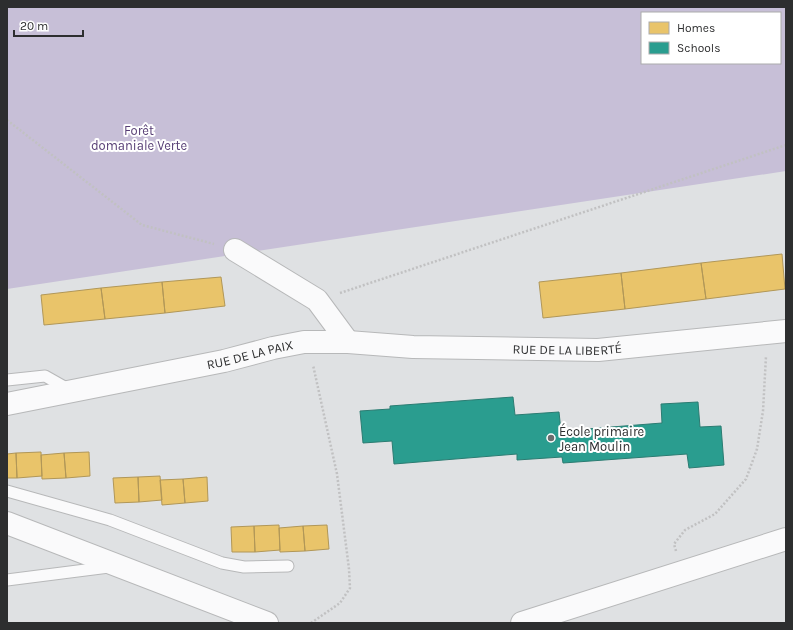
<svg xmlns="http://www.w3.org/2000/svg" width="793" height="630" viewBox="0 0 793 630" font-family="Karla,sans-serif">
	<style>
		.forest { fill: #c7bfd7; fill-rule: evenodd }
		.homes { fill: #e9c46a; stroke: #b19758 }
		.schools { fill: #2a9d8f; stroke: #2b7c72 }
		.lines { fill: none; stroke-linecap: round; stroke-linejoin: round }
		.lane-casing { stroke: #b7b8b9; stroke-width: 13 }
		.street-casing { stroke: #b7b8b9; stroke-width: 24 }
		.path { stroke: #c1c1c2; stroke-width: 2.5; stroke-dasharray: 2 2; stroke-linecap: butt }
		.lane { stroke: #fafafb; stroke-width: 11 }
		.street { stroke: #fafafb; stroke-width: 22 }
		.poi-dot { fill: #6b6d6e; stroke: #fff; stroke-width: 1.5 }
		.labels { text-anchor: middle; dominant-baseline: central; stroke-width: 4; stroke-linejoin: round; paint-order: stroke }
		.park-label { font-size: 13px; fill: #563d74; stroke: #fff }
		.street-label { font-size: 13px; fill: #2d2e2f; stroke: #fff }
		.poi-label { font-size: 13px; fill: #2d2e2f; stroke: #fff; text-anchor: start }
	</style>
	<rect width="100%" height="100%" fill="#dfe1e3"/>
	<!-- forest -->
	<path class="forest" d="M7 7H786V171L7 289ZM642 13H780V63H642Z"/>
	<!-- homes -->
	<path class="homes" d="M782 254 785 289 706 299 701 263Z
		M701 263 706 299 625 309 621 273Z
		M621 273 625 309 543 318 539 282Z
		M221 277 225 306 165 313 162 282Z
		M162 282 165 313 105 319 101 288Z
		M101 288 105 319 44 325 41 295Z
		M41 452 42 476 17 478 16 453Z
		M89 452 90 476 66 478 64 453Z
		M16 453 17 478H7V454Z
		M64 453 66 478 42 479 41 455Z
		M160 476 162 500 139 502 138 477Z
		M138 477 139 502 115 503 113 478Z
		M207 477 208 501 185 503 183 479Z
		M183 479 185 503 162 505 160 480Z
		M279 525 280 550 255 552 254 526Z
		M327 525 329 549 305 551 303 526Z
		M254 526 255 552H232L231 527Z
		M303 526 305 551 280 552 279 528Z"/>
	<!-- schools -->
	<path class="schools" d="M513 397 515 415 559 412 561 431 662 423 661 404 698 402 700 427 721 426 724 465 689 468 687 454 563 463 562 457 517 460V454L394 464 392 441 363 443 360 411 390 409V406Z"/>
	<g class="lines">
		<!-- lane casing -->
		<g class="lane-casing">
			<path id="lane" d="M7 380 45 376 68 389
				M7 491 110 520 222 563 244 567 288 566
				M7 580 109 567"/>
		</g>
		<!-- street casing -->
		<g class="street-casing">
			<g id="street">
				<path d="M235 250 317 300 348 342"/>
				<path id="s1" d="M7 404 224 361 273 348 304 342H348L413 347 598 350 786 331"/>
				<path d="M7 523 267 623"/>
				<path d="M522 623 786 539"/>
			</g>
		</g>
		<!-- path -->
		<path class="path" d="M7 120 142 225 214 244
			M340 293 786 145
			M676 551 674 544 685 530 715 514 746 479 757 449 763 411 766 356
			M311 623 340 603 350 588 349 569 337 474 313 365"/>
		<!-- lane -->
		<use href="#lane" class="lane"/>
		<!-- street -->
		<use href="#street" class="street"/>
	</g>
	<!-- markers -->
	<circle class="poi-dot" cx="551" cy="438" r="4"/>
	<g class="labels">
		<!-- park labels -->
		<g class="park-label">
			<text x="139" y="130">Forêt<tspan x="139" dy="15">domaniale Verte</tspan></text>
		</g>
		<!-- street labels -->
		<g class="street-label">
			<text stroke="none"><textPath href="#s1" startOffset="567">RUE DE LA LIBERTÉ</textPath></text>
			<text stroke="none"><textPath href="#s1" startOffset="248">RUE DE LA PAIX</textPath></text>
		</g>
		<!-- poi labels -->
		<g class="poi-label">
			<text x="559" y="431">École primaire<tspan x="559" dy="15">Jean Moulin</tspan></text>
		</g>
	</g>
	<!-- border -->
	<rect width="793" height="630" fill="none" stroke="#2d2e2f" stroke-width="16"/>
	<!-- legend -->
	<rect x="641" y="12" width="140" height="52" fill="#ffffff" stroke="#ababac"/>
	<rect x="649" y="22" width="20" height="12" fill="#e9c46a" stroke="#ababac"/>
	<text x="677" y="32" font-size="12" fill="#2d2e2f">Homes</text>
	<rect x="649" y="42" width="20" height="12" fill="#2a9d8f" stroke="#ababac"/>
	<text x="677" y="52" font-size="12" fill="#2d2e2f">Schools</text>
	<!-- scale -->
	<path d="M14 30v6h69v-6" fill="none" stroke="#2d2e2f" stroke-width="2"/>
	<text x="20" y="30" font-size="12" fill="#2d2e2f" stroke="#ffffff" stroke-width="3" paint-order="stroke">20 m</text>
</svg>
